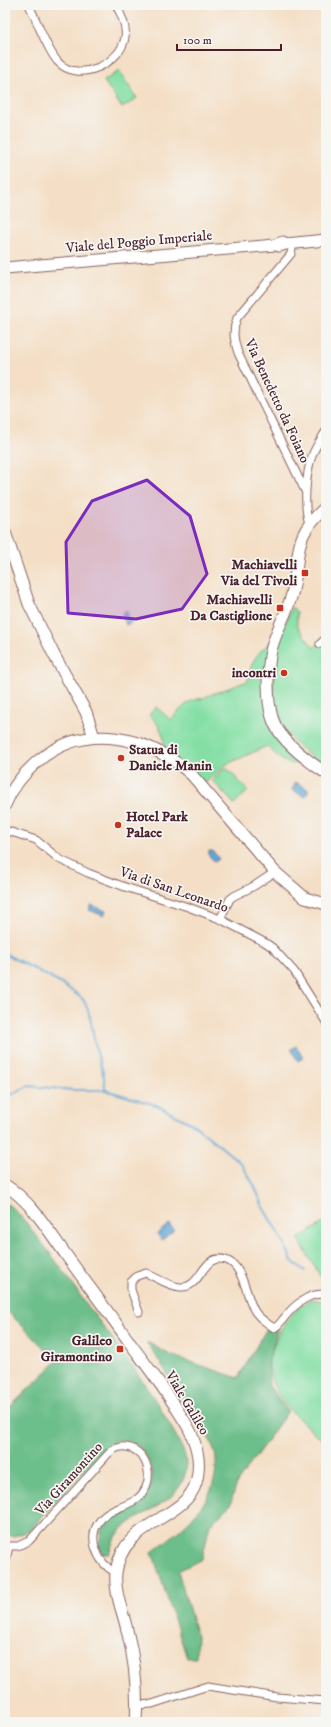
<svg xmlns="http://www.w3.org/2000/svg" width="331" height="1727" viewBox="0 0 331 1727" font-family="'IM FELL DW Pica',serif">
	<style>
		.green { fill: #85dfa5; stroke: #687f68 }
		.forest { fill: #6cbe8a; stroke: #5b6e5a }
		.water { fill: #5fa7d6; stroke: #546380 }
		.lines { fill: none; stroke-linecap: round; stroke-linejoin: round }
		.stream { stroke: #5fa7d6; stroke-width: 2 }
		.minor-casing { stroke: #866261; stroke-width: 9 }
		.primary-casing { stroke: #866261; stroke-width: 13 }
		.minor { stroke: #fff; stroke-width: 7 }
		.primary { stroke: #fff; stroke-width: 11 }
		.marked { fill: #7b2cbf; fill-opacity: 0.2; stroke: #7b2cbf; stroke-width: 3; stroke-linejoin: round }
		.poi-dot { fill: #c8321e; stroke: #f6f6f2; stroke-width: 1.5 }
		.labels { text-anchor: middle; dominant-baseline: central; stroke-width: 3.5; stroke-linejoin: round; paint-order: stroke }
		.street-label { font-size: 14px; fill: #4a1f2b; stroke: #f6f6f2 }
		.poi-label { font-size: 14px; font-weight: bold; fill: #4a1f2b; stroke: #f6f6f2; text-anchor: end }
	</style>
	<rect width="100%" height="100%" fill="#f6f6f2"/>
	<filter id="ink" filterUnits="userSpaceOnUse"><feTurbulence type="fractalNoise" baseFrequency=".025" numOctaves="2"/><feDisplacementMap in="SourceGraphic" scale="8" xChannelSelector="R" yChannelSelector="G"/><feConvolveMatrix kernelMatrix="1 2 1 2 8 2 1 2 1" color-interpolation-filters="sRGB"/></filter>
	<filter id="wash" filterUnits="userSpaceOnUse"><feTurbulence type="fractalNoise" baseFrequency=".012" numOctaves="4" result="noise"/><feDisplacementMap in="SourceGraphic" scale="16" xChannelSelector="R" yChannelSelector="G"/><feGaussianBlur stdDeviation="0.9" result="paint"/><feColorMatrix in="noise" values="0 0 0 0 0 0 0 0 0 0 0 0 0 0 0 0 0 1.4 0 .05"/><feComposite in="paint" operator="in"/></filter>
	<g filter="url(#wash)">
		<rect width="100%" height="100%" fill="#f4dfc6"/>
		<!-- green -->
		<path class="green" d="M119 71 137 98 122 108 104 81Z
			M292 607 297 612V626L314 648 319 642 326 637V769L297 745 277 723 273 708V655Z
			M271 643 269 718 305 760C287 770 279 757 267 746L225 765 203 785 164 751C166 736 160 725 149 715L156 707 171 720C178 712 184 704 194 700 199 698 202 700 207 696L248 681C250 664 256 652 271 643Z
			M226 767 248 791 234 804 212 780Z
			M326 1221V1284H325L298 1239Z
			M311 1299 323 1301 326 1299V1443C303 1422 266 1396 269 1360 270 1354 274 1346 276 1340 282 1323 296 1308 311 1299Z"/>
		<!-- forest -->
		<path class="forest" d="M5 1202C16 1210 24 1220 32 1230 48 1250 63 1270 77 1291 114 1342 156 1393 183 1450 186 1457 187 1466 185 1474 178 1504 140 1511 121 1530 115 1537 111 1546 109 1554H103L99 1549C100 1539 100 1529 106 1520 109 1517 113 1516 117 1514 129 1508 147 1500 151 1485 157 1464 136 1431 113 1442 109 1444 105 1449 101 1452L29 1531 14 1536 5 1535V1412L57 1361 5 1309Z
			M270 1323 278 1328 268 1362 269 1386 288 1411 237 1483 230 1505 222 1514 210 1524 202 1559 178 1571 197 1636 196 1658H187L152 1552C182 1529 219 1502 216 1459 216 1454 213 1447 211 1442L147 1342 170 1355 238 1378Z"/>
		<!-- water -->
		<path class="water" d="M127 611 131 623 126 625 122 613Z
			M296 782 309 790 305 797 292 790Z
			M209 851H213L219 859 215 862 208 855Z
			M91 905 106 911 104 916 89 910Z
			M296 1046 303 1058 298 1061 291 1049Z
			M169 1224 174 1230 162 1240 157 1234Z"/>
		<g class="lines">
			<!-- stream -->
			<path class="stream" d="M5 954C19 961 77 990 84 1001 92 1015 92 1033 96 1048 99 1062 106 1076 105 1090
				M5 1096 18 1092 28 1086 74 1090H105L156 1105 194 1125 241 1163 255 1187 264 1209 284 1243 292 1261 305 1271"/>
		</g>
	</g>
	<g filter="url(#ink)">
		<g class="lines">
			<!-- minor casing -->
			<g class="minor-casing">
				<path id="minor" d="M29 5C37 21 47 50 58 62 78 84 122 63 125 37 127 26 121 14 116 5
					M293 243 291 254 237 318C232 331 234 340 238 353L306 493
					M309 523C303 506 306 473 312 456 315 447 321 439 326 431
					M320 644 326 638
					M5 830 36 840 59 859 88 873 125 887 188 907 220 919 266 943 273 948 294 971 326 1022
					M220 919 230 899 234 896 254 886 275 872
					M139 1312 131 1290V1282L137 1276 146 1273C157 1278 169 1286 180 1287 203 1289 201 1252 226 1260 243 1265 246 1296 254 1310 258 1318 267 1323 274 1328 280 1325 281 1321 285 1317 294 1305 311 1291 326 1295
					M9 1546H18L29 1541 109 1453C132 1434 156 1463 146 1487 138 1507 114 1505 102 1518 85 1536 97 1563 116 1573
					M5 1565 9 1546
					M137 1705 152 1704 208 1686 277 1697 326 1701"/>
			</g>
			<!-- primary casing -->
			<g class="primary-casing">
				<path id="primary" d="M279 246 286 244 326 240
					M5 268 275 245 283 242 286 244
					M326 507C290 538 302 554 292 594 287 614 275 631 271 651 269 659 269 667 268 675 268 690 268 706 273 720 280 741 308 761 326 773
					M5 532 29 604 54 655 86 712 94 737
					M5 805C12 787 24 773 38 761 86 721 147 736 191 774L275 872 305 898 326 904
					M5 1185C31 1201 48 1230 66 1255 87 1284 109 1313 130 1343 147 1366 165 1389 180 1414 184 1420 188 1426 191 1433 198 1450 201 1465 196 1483 184 1521 122 1520 116 1573 114 1592 123 1612 127 1630 135 1661 138 1690 136 1722"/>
			</g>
			<!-- minor -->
			<use href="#minor" class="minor"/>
			<!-- primary -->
			<use href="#primary" class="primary"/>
		</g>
	</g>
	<!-- marked area -->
	<path class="marked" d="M147 480 190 516 207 574 182 609 136 619 68 613 66 542 92 501Z"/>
	<!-- markers -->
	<g class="poi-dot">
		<rect x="301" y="569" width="8" height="8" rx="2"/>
		<rect x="276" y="604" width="8" height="8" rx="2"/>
		<circle cx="284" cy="673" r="4"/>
		<circle cx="121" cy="758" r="4"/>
		<circle cx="118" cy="825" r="4"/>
		<rect x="116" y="1345" width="8" height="8" rx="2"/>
	</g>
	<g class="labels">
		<!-- street labels -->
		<g class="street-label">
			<text transform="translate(139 242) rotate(-5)">Viale del Poggio Imperiale</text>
			<text transform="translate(277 401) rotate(65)">Via Benedetto da Foiano</text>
			<text transform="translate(174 890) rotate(19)">Via di San Leonardo</text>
			<text transform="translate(187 1403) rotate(59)">Viale Galileo</text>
			<text transform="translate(69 1479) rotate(-48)">Via Giramontino</text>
		</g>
		<!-- poi labels -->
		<g class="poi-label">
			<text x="297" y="565">Machiavelli<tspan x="297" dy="16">Via del Tivoli</tspan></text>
			<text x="272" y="600">Machiavelli<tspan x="272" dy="16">Da Castiglione</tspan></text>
			<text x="276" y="673">incontri</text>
			<text x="129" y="750" text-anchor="start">Statua di<tspan x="129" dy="16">Daniele Manin</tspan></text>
			<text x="126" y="817" text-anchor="start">Hotel Park<tspan x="126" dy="16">Palace</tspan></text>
			<text x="112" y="1341">Galileo<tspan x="112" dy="16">Giramontino</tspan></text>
		</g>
	</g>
	<!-- margin -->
	<rect width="331" height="1727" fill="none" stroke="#f6f6f2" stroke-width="20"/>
	<!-- scale -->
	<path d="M177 44v6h104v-6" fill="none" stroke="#4a1f2b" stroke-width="2"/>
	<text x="183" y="44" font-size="12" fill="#4a1f2b" stroke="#f6f6f2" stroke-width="3" paint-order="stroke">100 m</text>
</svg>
